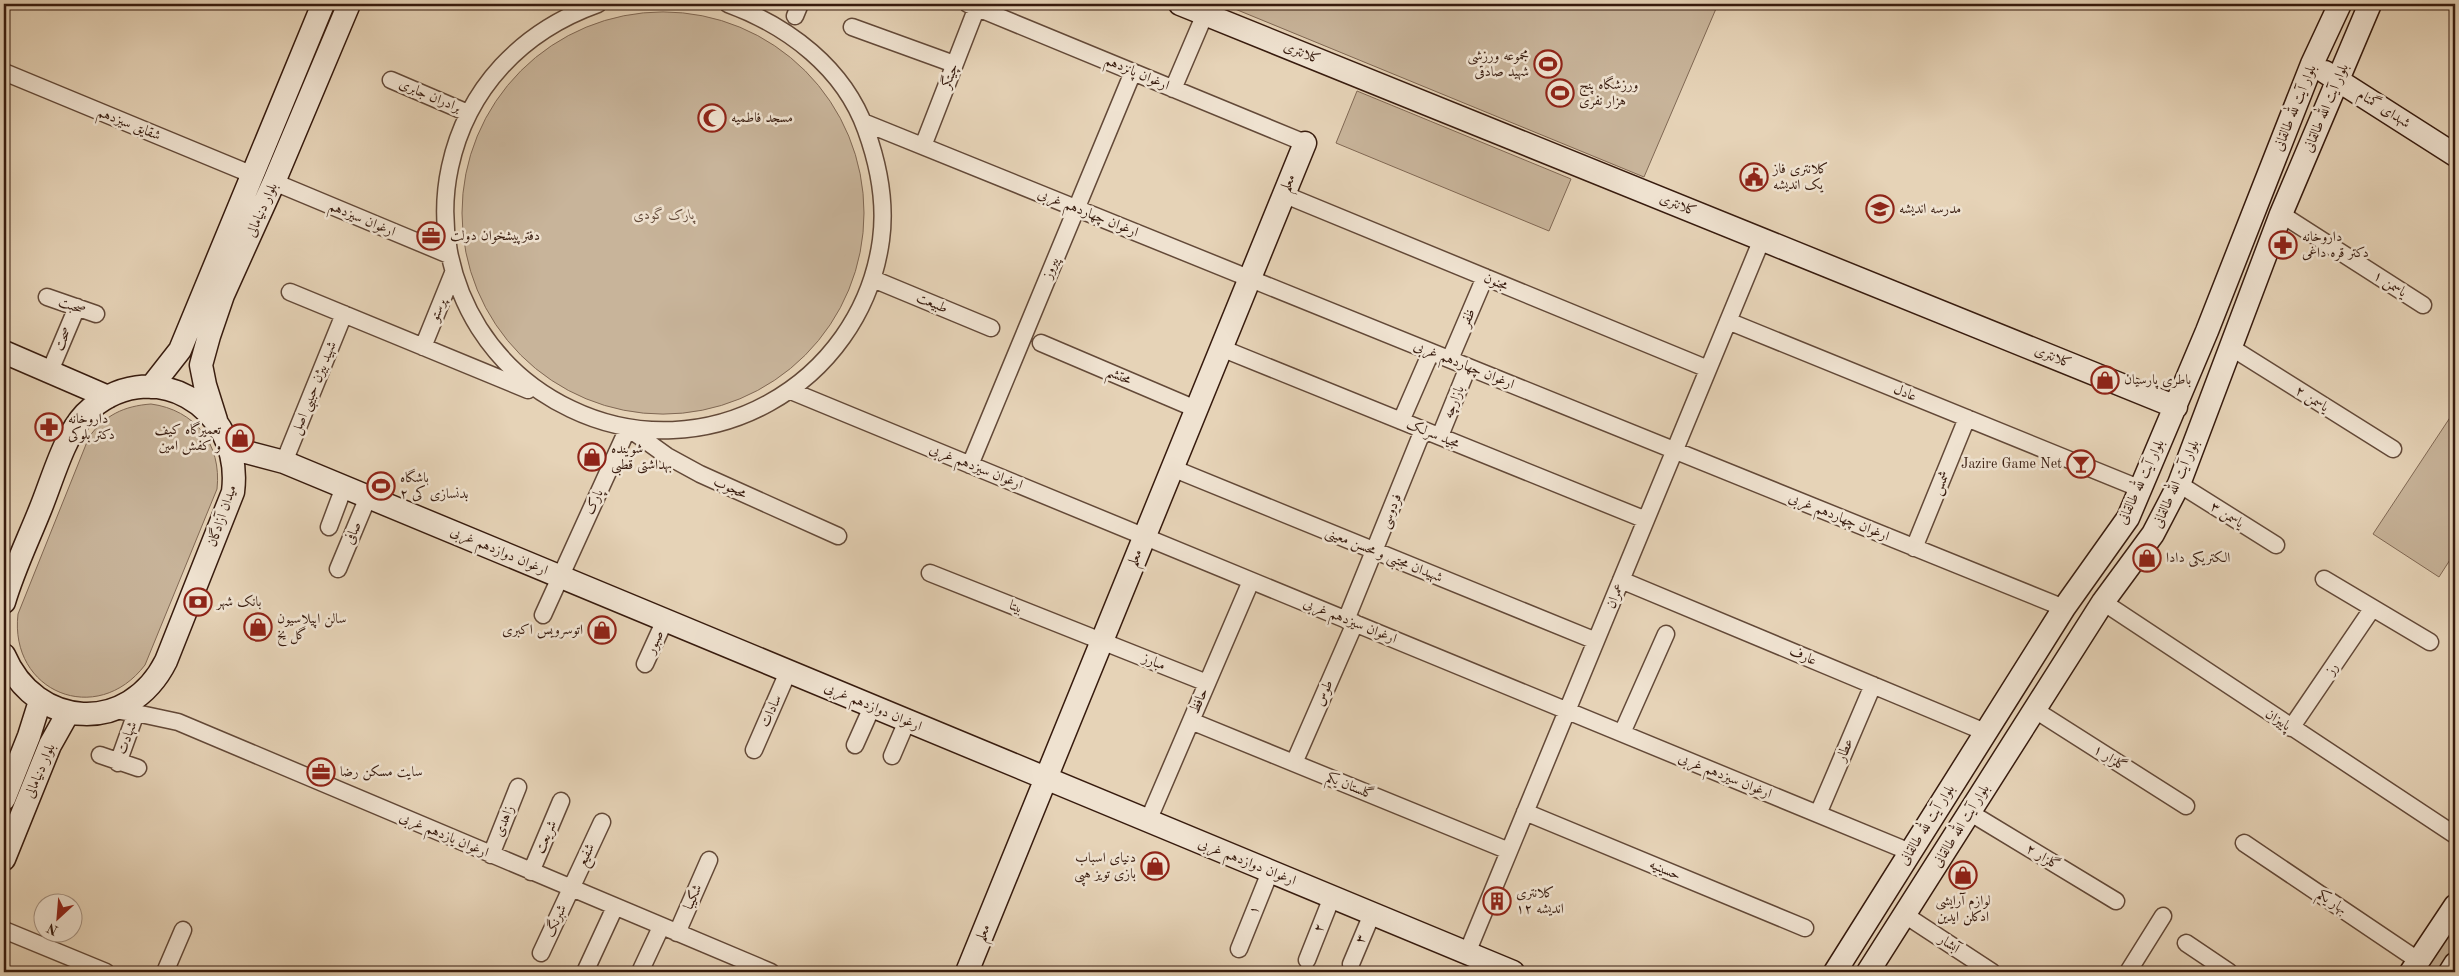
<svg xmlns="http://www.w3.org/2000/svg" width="2459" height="976" viewBox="0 0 2459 976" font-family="'Old Standard TT',Amiri,serif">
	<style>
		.green { fill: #c8b49a; stroke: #806854 }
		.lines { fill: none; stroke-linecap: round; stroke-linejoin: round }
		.street-casing { stroke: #634938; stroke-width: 19 }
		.secondary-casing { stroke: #371b0e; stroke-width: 25 }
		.street { stroke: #efe2d0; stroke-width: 16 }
		.secondary { stroke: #efe2d0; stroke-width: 22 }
		.labels { text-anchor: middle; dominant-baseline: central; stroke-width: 5; stroke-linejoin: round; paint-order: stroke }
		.street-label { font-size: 14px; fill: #371b0e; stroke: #efe2d0 }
		.poi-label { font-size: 14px; fill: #371b0e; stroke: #efe2d0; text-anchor: start }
		.park-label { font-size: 14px; font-style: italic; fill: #624938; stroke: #efe2d0 }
	</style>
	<rect width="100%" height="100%" fill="#e6d3b7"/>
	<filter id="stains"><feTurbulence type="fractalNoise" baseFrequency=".004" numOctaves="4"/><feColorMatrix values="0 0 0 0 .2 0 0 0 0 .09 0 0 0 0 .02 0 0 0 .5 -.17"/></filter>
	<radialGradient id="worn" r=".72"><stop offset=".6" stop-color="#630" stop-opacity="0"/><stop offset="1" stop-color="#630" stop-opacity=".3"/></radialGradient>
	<!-- green -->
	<path class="green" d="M1237 4H1718L1644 177 1235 9Z
		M462 213a201 201 0 1 1 402 0a201 201 0 1 1-402 0Z
		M1357 91 1571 179 1549 231 1336 143Z
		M151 404C195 410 222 444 217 489L145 665C97 728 9 692 18 614L89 437C105 415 124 406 151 404Z
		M2455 410V552L2439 577 2373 534Z
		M2455 916V952L2442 972H2418Z"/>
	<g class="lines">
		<!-- street casing -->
		<g class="street-casing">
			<path id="street" d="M598 4C522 31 467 88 450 167 438 222 449 280 479 328 502 364 533 391 571 409 704 473 861 386 881 240 886 203 879 166 866 130 844 68 788 26 728 4
				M968 4 1305 143
				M795 16 800 4
				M852 27 954 64
				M4 72 253 175
				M391 80 468 113
				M1173 89 1205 14
				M863 122 2064 608
				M923 146 977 7
				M274 182 449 255
				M1283 194 1708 369
				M2281 214 2423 305
				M873 279 991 328
				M290 292 528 390
				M47 297 96 314
				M1728 321 2141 489
				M1041 343 1196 409
				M423 347 453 273
				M1221 348 1646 520
				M2232 348 2393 449
				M1450 359 1485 277
				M50 371 77 307
				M791 391 1910 852
				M1401 421 1431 352
				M1440 436 1468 367
				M284 462 344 314
				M970 465 1133 72
				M1172 468 1596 641
				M2179 484 2276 545
				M329 527 344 487
				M1914 548 1967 418
				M338 569 368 497
				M930 573 1207 683
				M2324 579 2430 642
				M1621 580 1985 732
				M2103 602 2455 835
				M543 615 628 428 667 456 700 474 838 536
				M1346 620 1423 430
				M645 664 665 620
				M113 710 136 713 178 722 771 972
				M2035 710 2186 806
				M1191 721 1509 851
				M2291 728 2372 609
				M1622 733 1666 634
				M855 745 872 707
				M754 750 788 672
				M100 755 138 768
				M892 756 907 721
				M118 763 136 713
				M1294 763 1355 623
				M1525 812 1805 928
				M1969 812 2116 901
				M1818 814 1873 685
				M1148 821 1251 581
				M2244 843 2419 961
				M491 855 518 787
				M531 872 561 801
				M1905 915 1992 972
				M4 930 106 972
				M677 933 709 860
				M2186 943 2229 972
				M1239 949 1270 872
				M541 953 602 822
				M1467 953 1762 239
				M1307 960 1332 897
				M1351 964 1372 914
				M165 972 183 930
				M585 972 615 907
				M640 972 661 927
				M2128 972 2163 916"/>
		</g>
		<!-- secondary casing -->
		<g class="secondary-casing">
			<path id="secondary" d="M1180 4 2176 407
				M2325 72 2455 155
				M4 352 108 397
				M151 387 180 350 323 4
				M216 420 205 385 201 365 209 336 223 295 274 182 349 4
				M231 448 284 462 1513 972
				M4 602C13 571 28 540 40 510 52 481 64 436 85 414 149 351 244 405 233 492L166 661C129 735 36 730 4 655
				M4 799 29 736 40 701
				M4 859 50 745 68 713
				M967 972 1305 143
				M1835 972 2064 608 2128 518 2207 331 2312 64 2340 4
				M1868 972 2103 602 2153 534 2179 484 2281 214 2370 4
				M2411 972 2455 906
				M2450 972 2455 964"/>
		</g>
		<!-- street -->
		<use href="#street" class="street"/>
		<!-- secondary -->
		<use href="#secondary" class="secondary"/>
	</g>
	<!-- icons -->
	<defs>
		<g id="stadium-ring" transform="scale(1.4375)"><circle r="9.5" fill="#efe2d0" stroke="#8f2418" stroke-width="1.5"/><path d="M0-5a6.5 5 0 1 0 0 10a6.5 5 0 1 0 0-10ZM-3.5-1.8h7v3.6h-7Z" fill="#8f2418"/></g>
		<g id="mosque-ring" transform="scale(1.4375)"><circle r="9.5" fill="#efe2d0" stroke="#8f2418" stroke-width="1.5"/><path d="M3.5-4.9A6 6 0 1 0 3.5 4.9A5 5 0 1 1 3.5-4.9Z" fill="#8f2418"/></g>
		<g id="civic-ring" transform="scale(1.4375)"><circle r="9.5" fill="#efe2d0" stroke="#8f2418" stroke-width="1.5"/><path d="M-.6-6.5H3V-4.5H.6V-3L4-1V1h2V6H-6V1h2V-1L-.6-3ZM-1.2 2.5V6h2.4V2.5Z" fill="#8f2418"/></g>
		<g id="school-ring" transform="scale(1.4375)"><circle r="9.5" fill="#efe2d0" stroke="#8f2418" stroke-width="1.5"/><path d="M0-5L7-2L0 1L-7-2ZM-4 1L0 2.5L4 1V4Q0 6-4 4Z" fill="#8f2418"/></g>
		<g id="office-ring" transform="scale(1.4375)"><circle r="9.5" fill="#efe2d0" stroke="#8f2418" stroke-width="1.5"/><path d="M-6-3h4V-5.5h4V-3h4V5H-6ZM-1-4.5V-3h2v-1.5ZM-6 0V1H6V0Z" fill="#8f2418"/></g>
		<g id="pharmacy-ring" transform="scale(1.4375)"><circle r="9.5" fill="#efe2d0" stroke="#8f2418" stroke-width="1.5"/><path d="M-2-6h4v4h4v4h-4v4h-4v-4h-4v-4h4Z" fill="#8f2418"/></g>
		<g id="shop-ring" transform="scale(1.4375)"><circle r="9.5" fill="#efe2d0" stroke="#8f2418" stroke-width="1.5"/><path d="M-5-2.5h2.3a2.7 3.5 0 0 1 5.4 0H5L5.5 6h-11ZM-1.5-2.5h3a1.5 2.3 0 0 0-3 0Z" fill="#8f2418"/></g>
		<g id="bar-ring" transform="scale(1.4375)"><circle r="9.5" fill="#efe2d0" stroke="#8f2418" stroke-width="1.5"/><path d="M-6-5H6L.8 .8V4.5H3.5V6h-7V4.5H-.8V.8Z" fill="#8f2418"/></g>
		<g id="bank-ring" transform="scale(1.4375)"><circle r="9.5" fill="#efe2d0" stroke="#8f2418" stroke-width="1.5"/><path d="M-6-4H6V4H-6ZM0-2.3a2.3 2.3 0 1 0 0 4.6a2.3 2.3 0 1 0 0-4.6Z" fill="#8f2418"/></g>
		<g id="building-ring" transform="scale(1.4375)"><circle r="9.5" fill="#efe2d0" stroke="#8f2418" stroke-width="1.5"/><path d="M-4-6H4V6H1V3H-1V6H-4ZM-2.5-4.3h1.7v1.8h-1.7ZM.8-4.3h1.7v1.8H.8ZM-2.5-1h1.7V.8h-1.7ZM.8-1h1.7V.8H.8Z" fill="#8f2418"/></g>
	</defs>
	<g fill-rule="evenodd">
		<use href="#stadium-ring" x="1548" y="64"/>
		<use href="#stadium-ring" x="1560" y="93"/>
		<use href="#mosque-ring" x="712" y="118"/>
		<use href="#civic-ring" x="1754" y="177"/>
		<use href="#school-ring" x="1880" y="209"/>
		<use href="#office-ring" x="431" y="236"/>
		<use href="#pharmacy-ring" x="2283" y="245"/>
		<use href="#shop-ring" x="2105" y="380"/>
		<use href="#pharmacy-ring" x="49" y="427"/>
		<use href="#shop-ring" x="240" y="438"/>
		<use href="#shop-ring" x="592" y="457"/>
		<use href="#bar-ring" x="2081" y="464"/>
		<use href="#stadium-ring" x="381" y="486"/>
		<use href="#shop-ring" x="2147" y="558"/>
		<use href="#bank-ring" x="198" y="602"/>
		<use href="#shop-ring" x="258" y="627"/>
		<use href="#shop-ring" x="602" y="630"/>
		<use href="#office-ring" x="321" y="772"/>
		<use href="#shop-ring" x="1155" y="866"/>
		<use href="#shop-ring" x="1963" y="875"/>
		<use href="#building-ring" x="1497" y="901"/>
	</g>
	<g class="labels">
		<!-- street labels -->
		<g class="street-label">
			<text transform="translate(1302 53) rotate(22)">کلانتری</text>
			<text transform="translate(1137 73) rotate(23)">ارغوان پانزدهم</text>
			<text transform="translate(950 76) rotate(-69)">چیتگر</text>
			<text transform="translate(430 96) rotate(23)">برادران جابری</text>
			<text transform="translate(2295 108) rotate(-68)">بلوار آیت لله طالقانی</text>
			<text transform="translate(2326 108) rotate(-67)">بلوار آیت الله طالقانی</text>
			<text transform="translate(2384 109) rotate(32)">شهدای گمنام</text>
			<text transform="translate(129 124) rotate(22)">شقایق سیزدهم</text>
			<text transform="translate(1288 183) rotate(-67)">معلم</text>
			<text transform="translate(1678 205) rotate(22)">کلانتری</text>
			<text transform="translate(262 210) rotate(-66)">بلوار دنیامالی</text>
			<text transform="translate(1088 213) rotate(22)">ارغوان چهاردهم غربی</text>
			<text transform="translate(362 219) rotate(23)">ارغوان سیزدهم</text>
			<text transform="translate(1051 268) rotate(-68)">پیروز</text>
			<text transform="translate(1496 282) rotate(22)">مجنون</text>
			<text transform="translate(2390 284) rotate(33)">یاسمن ۱</text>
			<text transform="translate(932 303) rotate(23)">طبیعت</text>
			<text transform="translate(72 306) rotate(19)">صحبت</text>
			<text transform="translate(438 310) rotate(-68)">پرستو</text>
			<text transform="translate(1468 318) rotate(-67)">ظفر</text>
			<text transform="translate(63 339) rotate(-67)">صحت</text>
			<text transform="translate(2053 357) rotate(22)">کلانتری</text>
			<text transform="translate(1464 365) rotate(22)">ارغوان چهاردهم غربی</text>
			<text transform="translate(1119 376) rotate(23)">محتشم</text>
			<text transform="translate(314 388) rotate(-68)">شهید بیژن حبیبی اصل</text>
			<text transform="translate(1905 393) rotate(22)">عادل</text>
			<text transform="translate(2312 399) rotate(32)">یاسمن ۲</text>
			<text transform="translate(1454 402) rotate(-68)">بازارچه</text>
			<text transform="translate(1433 434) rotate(22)">مجید سرلک</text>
			<text transform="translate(976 467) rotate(22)">ارغوان سیزدهم غربی</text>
			<text transform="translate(2141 482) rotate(-65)">بلوار آیت لله طالقانی</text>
			<text transform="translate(1941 483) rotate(-68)">شمس</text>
			<text transform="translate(2176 484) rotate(-66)">بلوار آیت الله طالقانی</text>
			<text transform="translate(730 488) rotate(24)">محجوب</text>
			<text transform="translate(594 502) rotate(-65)">پارک</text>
			<text transform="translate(1391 511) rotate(-68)">فردوسی</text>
			<text transform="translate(2227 515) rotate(32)">یاسمن ۳</text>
			<text transform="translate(222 516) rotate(-71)">میدان آزادگان</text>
			<text transform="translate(1839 517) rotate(22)">ارغوان چهاردهم غربی</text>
			<text transform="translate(353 533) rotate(-67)">صافی</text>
			<text transform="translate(499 551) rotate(23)">ارغوان دوازدهم غربی</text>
			<text transform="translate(1384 555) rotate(22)">شهیدان مجتبی و محسن معینی</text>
			<text transform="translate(1135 558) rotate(-68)">معلم</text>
			<text transform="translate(1615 596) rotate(-68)">عمران</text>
			<text transform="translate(1016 607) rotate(22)">بیتا</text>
			<text transform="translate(1350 621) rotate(22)">ارغوان سیزدهم غربی</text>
			<text transform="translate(655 642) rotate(-66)">صبور</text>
			<text transform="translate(1803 656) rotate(23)">عارف</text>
			<text transform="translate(1154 662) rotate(22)">مبارز</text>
			<text transform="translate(2332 669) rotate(-56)">رز</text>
			<text transform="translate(1324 693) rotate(-66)">طوس</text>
			<text transform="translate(1199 701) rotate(-67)">حافظ</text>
			<text transform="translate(873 707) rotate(23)">ارغوان دوازدهم غربی</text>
			<text transform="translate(771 711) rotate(-66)">سادات</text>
			<text transform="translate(2278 720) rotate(34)">پاییزان</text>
			<text transform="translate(127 738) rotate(-70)">شهادت</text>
			<text transform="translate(1845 750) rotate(-67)">عطار</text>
			<text transform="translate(2110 758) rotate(33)">گلزار ۱</text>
			<text transform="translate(40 771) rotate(-67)">بلوار دنیامالی</text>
			<text transform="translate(1725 776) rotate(22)">ارغوان سیزدهم غربی</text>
			<text transform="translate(1350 786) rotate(22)">گلستان یکم</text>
			<text transform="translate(504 821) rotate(-68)">زاهدی</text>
			<text transform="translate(1927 825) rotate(-58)">بلوار آیت لله طالقانی</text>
			<text transform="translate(1961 826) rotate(-58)">بلوار آیت الله طالقانی</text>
			<text transform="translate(444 835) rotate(23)">ارغوان یازدهم غربی</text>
			<text transform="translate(546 837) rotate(-67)">شریعت</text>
			<text transform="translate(586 855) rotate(-65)">شفیع</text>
			<text transform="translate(2043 857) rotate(31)">گلزار ۲</text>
			<text transform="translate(1247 862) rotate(22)">ارغوان دوازدهم غربی</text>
			<text transform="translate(1665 870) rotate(23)">حسینیه</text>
			<text transform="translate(693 897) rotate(-66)">شکیبا</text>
			<text transform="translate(2332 902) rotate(34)">بهار یکم</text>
			<text transform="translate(1254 910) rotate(-68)">۱</text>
			<text transform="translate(556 921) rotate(-66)">شبرنگ</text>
			<text transform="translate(1319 928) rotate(-68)">۲</text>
			<text transform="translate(983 933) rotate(-68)">معلم</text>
			<text transform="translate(1361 939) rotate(-67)">۳</text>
			<text transform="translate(1949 944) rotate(34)">آبشار</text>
		</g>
		<!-- poi labels -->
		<g class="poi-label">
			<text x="1529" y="56" text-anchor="end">مجموعه ورزشی<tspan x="1529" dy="16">شهید صادقی</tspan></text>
			<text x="1579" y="85">ورزشگاه پنج<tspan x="1579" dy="16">هزار نفری</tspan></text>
			<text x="731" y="118">مسجد فاطمیه</text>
			<text x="1773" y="169">کلانتری فاز<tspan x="1773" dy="16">یک اندیشه</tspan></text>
			<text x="1899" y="209">مدرسه اندیشه</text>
			<text x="450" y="236">دفترپیشخوان دولت</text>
			<text x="2302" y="237">داروخانه<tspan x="2302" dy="16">دکتر قره داغی</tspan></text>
			<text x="2124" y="380">باطری پارسيان</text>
			<text x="68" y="419">داروخانه<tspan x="68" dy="16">دکتر بلوکی</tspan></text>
			<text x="221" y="430" text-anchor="end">تعمیرگاه کیف<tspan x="221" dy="16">و کفش امین</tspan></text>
			<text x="611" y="449">شوینده<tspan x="611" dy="16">بهداشتی قطبی</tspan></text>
			<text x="2062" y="464" text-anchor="end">Jazire Game Net</text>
			<text x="400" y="478">باشگاه<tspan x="400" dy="16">بدنسازی کی ۲</tspan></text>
			<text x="2166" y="558">الکتریکی دادا</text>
			<text x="217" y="602">بانک شهر</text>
			<text x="277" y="619">سالن اپیلاسیون<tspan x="277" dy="16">گل یخ</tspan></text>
			<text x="583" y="630" text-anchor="end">اتوسرویس اکبری</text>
			<text x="340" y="772">سایت مسکن رضا</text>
			<text x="1136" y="858" text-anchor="end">دنیای اسباب<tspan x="1136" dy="16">بازی تویز هپی</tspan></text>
			<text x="1516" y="893">کلانتری<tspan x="1516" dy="16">۱۲ اندیشه</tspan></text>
			<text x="1963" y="901" text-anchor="middle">لوازم آرایشی<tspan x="1963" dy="16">ادکلن ایدین</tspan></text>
		</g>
		<!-- park labels -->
		<g class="park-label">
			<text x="664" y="215">پارک گودی</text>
		</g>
	</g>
	<!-- margin -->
	<rect width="2459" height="976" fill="none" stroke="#e6d3b7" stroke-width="20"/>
	<rect x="5" y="5" width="2449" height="966" fill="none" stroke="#371b0e" stroke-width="2.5"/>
	<rect x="10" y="10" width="2439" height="956" fill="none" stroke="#371b0e"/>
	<!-- north arrow -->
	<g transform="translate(58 918) rotate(206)"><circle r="24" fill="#efe2d0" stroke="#a59282"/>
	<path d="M0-4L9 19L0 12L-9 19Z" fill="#8f2418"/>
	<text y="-8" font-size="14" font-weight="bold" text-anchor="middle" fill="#371b0e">N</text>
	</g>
	<rect width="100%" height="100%" filter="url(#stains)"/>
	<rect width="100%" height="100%" fill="url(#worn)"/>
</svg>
